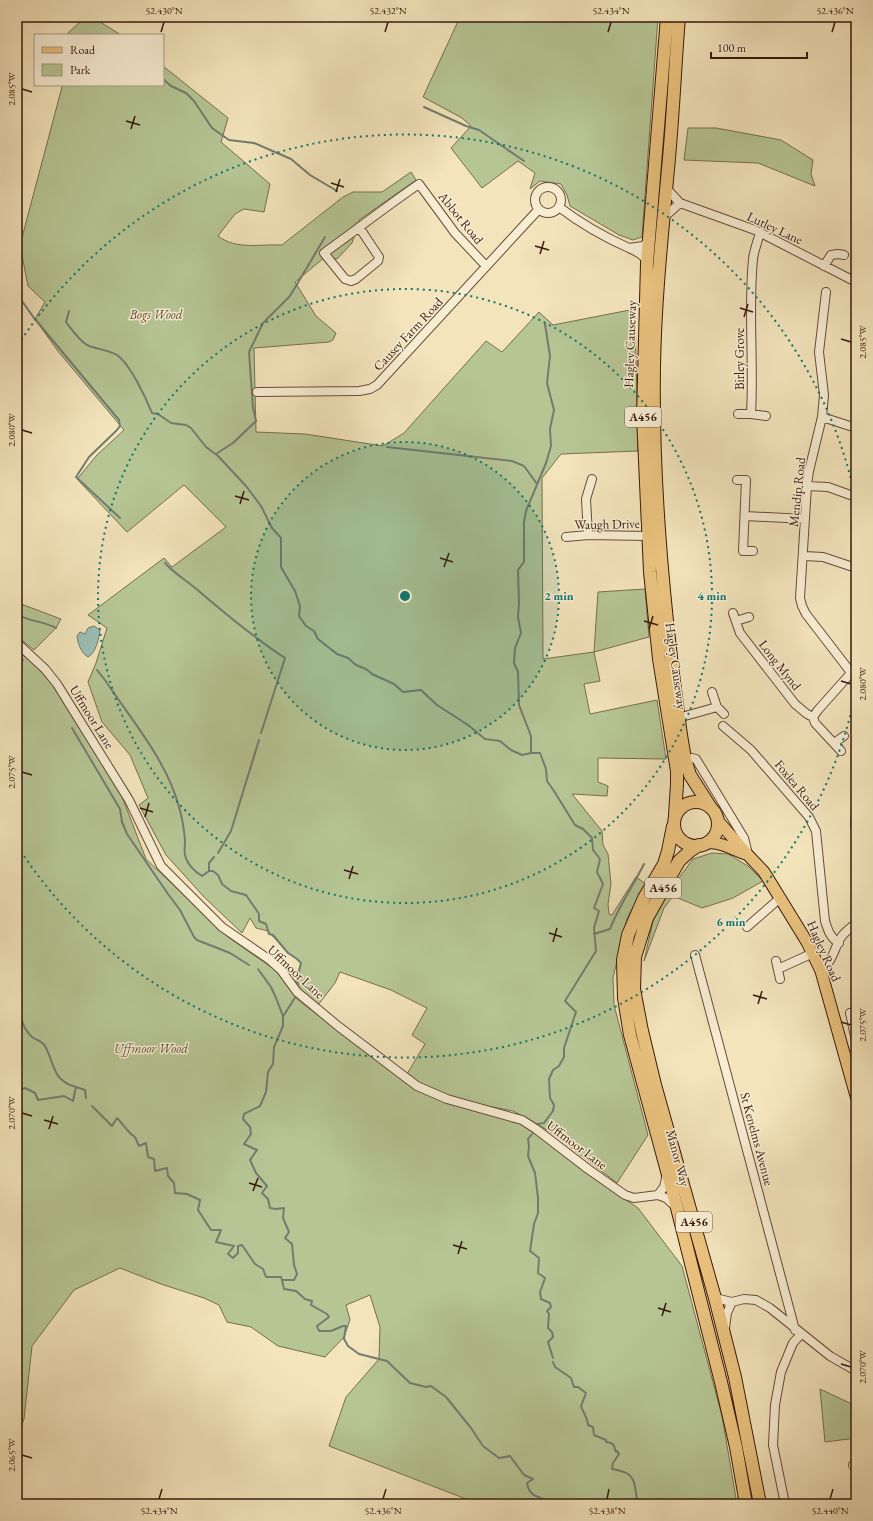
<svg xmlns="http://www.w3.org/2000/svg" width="873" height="1521" viewBox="0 0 873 1521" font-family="'EB Garamond',serif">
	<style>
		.green { fill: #b6c594; stroke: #776e50 }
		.water { fill: #9bbeb4; stroke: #737c71 }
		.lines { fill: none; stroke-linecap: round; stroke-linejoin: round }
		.stream { stroke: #737c71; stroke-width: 2 }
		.minor-casing { stroke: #674b38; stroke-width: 10 }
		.major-casing { stroke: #38180c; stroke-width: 13 }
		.highway-casing { stroke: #38180c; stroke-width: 14 }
		.minor { stroke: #f7edd3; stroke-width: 8 }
		.major { stroke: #eac27e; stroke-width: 11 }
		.highway { stroke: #eac27e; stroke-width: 12 }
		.ticks { fill: none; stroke: #38180c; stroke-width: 1.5 }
		.ring { fill: none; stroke: #0f766e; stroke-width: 2; stroke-dasharray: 2 4 }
		.labels { text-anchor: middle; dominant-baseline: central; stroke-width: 3; stroke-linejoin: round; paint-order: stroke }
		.shield { fill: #f7edd3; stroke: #715848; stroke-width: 1 }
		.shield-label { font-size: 12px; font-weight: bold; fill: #38180c }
		.street-label { font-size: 13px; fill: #38180c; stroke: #f7edd3 }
		.park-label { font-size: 13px; font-style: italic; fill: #5e4c35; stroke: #f7edd3 }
		.centre { fill: #0f766e; stroke: #f7edd3; stroke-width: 2 }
		.ring-label { font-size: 12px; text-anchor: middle; font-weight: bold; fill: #0f766e; stroke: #f7edd3; stroke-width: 3; stroke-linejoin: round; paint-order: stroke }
		.neatline { fill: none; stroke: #38180c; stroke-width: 1.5 }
		.ticks-label { font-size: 10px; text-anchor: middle; fill: #38180c }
	</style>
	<rect width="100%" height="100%" fill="#f3e4bc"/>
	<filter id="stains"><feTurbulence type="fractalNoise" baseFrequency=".005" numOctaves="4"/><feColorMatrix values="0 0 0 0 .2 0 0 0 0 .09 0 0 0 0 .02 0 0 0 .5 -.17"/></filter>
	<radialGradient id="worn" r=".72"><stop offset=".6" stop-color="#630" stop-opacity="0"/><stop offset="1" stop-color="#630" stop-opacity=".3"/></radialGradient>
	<!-- green -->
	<path class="green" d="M85 17H92L121 35H66Z
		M460 17H658L642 237 633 240 619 235 570 206 567 195 561 184 540 181 530 189 535 173 518 161 482 188 451 148 471 126 462 118 423 97Z
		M163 66 228 118 221 142 270 184 264 212 244 209 235 214 218 236C236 250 260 244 282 245L343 197 353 192H382L411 172 416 180 359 220 352 243 337 259 325 257 295 282 316 316 336 333 333 340 329 342 254 348 256 432 305 434 383 446 404 433 486 341 502 352 539 312 553 325 635 309 638 451 561 454 542 478 543 659 594 652 598 592 645 589 649 637 594 652 600 681 584 684 590 714 657 700 666 759 598 758V782L608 786 607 796 572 794 602 831 603 845 608 854 611 884 608 904 609 914 612 915 636 877 646 884 627 918 613 978 614 1005 648 1135 617 1183 551 1132 513 1111 468 1102 444 1094 421 1084 407 1074 425 1044 412 1035 427 1008 391 990 340 972 335 983 318 1005 299 991 295 984 301 963 297 959 288 953 268 931 256 928 250 918 242 933 204 897 166 855 139 805 148 798 130 755 102 722 88 682 96 663 107 628 88 615 164 558 172 567 226 527 184 485 127 532 77 479 97 455 124 430 57 350 35 319 45 302 28 286 20 245 62 87 61 85H163Z
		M688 128H716L781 140 813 160 811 174 815 186 758 163 684 160Z
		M17 600 21 604 61 619 56 628 34 650 17 636Z
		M17 648 30 658 66 702 119 789 146 859 228 937 278 972 298 1000 416 1089 515 1121 533 1130 584 1171 638 1208 682 1266 722 1416 737 1504H479L329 1446 346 1397 379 1359 380 1327 370 1295 346 1305 350 1320 344 1337 325 1357 278 1346 251 1327 227 1322 219 1305 204 1298 161 1284 120 1268 74 1290 32 1346 24 1419 17 1438Z
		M712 853 728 854 748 866 763 881 733 898 702 908 673 896 664 908 644 961 653 921 664 898 693 859Z
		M820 1389 856 1406V1438L825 1442Z"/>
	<!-- water -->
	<path class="water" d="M94 626 100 630C99 638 96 653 88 657 81 653 78 644 77 636L80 632 85 634 88 628Z"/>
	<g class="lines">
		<!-- stream -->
		<path class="stream" d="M163 79 171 86 186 93 194 101 212 128 229 140 254 143 291 159 310 175 337 191
			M424 107 466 126 479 130 524 161
			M17 294 34 318 119 420 120 426 117 430 89 457 76 477 120 518
			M69 311 66 322C72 330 79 340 87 345 96 349 108 350 117 355 130 364 146 398 152 413L158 414 171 423 186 425 191 428 206 447 218 456 246 486 261 506 272 528 281 538V567L295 591 300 606 299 616 306 626 314 631 318 639 337 654 348 658 356 665 366 669 372 674 394 684 403 692 421 690 437 705 468 725 485 739 500 741 511 750 522 755 531 753H540L546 769 547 781 554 791 575 825 583 829 592 838 593 850 600 859 597 872 603 884 594 908 599 911 594 928 596 951 565 1001 576 1012 564 1048V1057L559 1066 553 1070 549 1079 550 1098 554 1105 553 1111 544 1123 538 1124
			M387 447 512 461 524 466 537 484
			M216 454 233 443 256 421 253 408 249 352 263 323 290 296 325 237
			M165 563C174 573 184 579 194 587 223 612 253 637 285 658L261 733
			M17 614C29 622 44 621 56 628
			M17 669 23 660
			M97 670 105 680C132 721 166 759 179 807 182 817 184 829 185 840 185 845 184 851 185 855 187 864 195 872 202 876L209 871H213L218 875 222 884 231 891 246 895 255 908 259 914V921L266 924 269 934 273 935 288 953 297 959 301 963 297 979 298 988
			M72 728 120 809 122 822 127 834 168 894 180 910 194 937 197 940 230 953 249 965
			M531 753V736L519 705 518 672 514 663 515 648 521 633 518 617 519 603 518 570 524 562V522L526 511 546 463 551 446 550 429 554 410 547 383 550 356 545 324
			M854 803 851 819 853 845 852 863 856 867
			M218 853 231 831 259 740
			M209 871V863L214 857
			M594 934 610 929C619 906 633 886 644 864
			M258 969 271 987 276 998 283 1016V1026L274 1047 273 1064 268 1072 266 1092 260 1106 244 1114 243 1119 250 1127 251 1134 244 1144 257 1150 250 1160 256 1173 267 1186 262 1193 268 1199 270 1208 276 1209 284 1208 283 1218 289 1232 285 1238 292 1244 294 1265 297 1274 294 1280H282L284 1289 296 1291 305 1299 312 1301 311 1305 327 1314 329 1317 317 1326 319 1331H331L343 1326H346L344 1339 348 1346 359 1354 387 1361 410 1383 426 1387 431 1386 446 1397 471 1428 483 1446 499 1458 510 1456 524 1475 533 1479 527 1483C530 1500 542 1495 552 1504
			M17 998 19 1000C20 1014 21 1027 32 1037 36 1040 42 1041 45 1046 55 1064 52 1081 76 1087
			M284 1015 296 996
			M17 1092 25 1088 35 1093 38 1100 64 1096 73 1101 76 1087 85 1090 86 1098
			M92 1106 112 1126 117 1118C124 1125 128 1133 135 1137L139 1146 146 1143 148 1157 154 1159 155 1171 167 1168 168 1176 174 1183 175 1193 187 1194 200 1200 198 1210 211 1230H221L216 1242 234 1246 228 1254 233 1258 238 1253V1246L242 1245 255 1264 263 1269 266 1277H281L282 1280
			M532 1134 528 1139 529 1146 528 1156 535 1173 538 1198V1213L534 1224 530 1251 539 1258 538 1273 545 1278 540 1292 541 1299 550 1303 551 1307 547 1311 549 1314 548 1328 552 1332 553 1337 548 1342 553 1358
			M553 1362 555 1367 571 1378 574 1387H578L586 1393 581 1406C584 1415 587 1415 588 1425L593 1427 594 1435 606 1440V1442C614 1443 614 1445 616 1452L617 1451 619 1454 613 1463 612 1469C617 1470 623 1471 628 1474 637 1480 635 1495 638 1504"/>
		<!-- minor casing -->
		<g class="minor-casing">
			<path id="minor" d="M535 200a13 13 0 1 1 26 0a13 13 0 1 1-26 0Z
				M666 188 680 203 755 230 856 282
				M559 207C580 223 604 237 629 248
				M663 218 680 203
				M359 227 379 257 378 261 356 279 351 281 345 279 324 253C356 230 387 206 419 184L455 233 486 266
				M760 232C758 241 754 250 753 259 748 310 754 362 751 414L766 416
				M647 262C643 254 637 252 629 248L643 246 649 241
				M824 266 831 255 838 254 844 255
				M826 292 819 352 824 395 822 417 809 471 807 486 800 598 802 606 806 614 856 679
				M257 392 359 391 370 389 377 385 539 209
				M738 414H751
				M822 417 856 428
				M737 480H746L743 551H753
				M807 486 828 487 856 497
				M745 516 805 519
				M588 535 586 499 592 479
				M566 537 588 535 648 536
				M804 556 823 557 856 568
				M733 613 740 633 795 704 807 714 813 717 818 710 851 673
				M736 621 749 617
				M17 643 45 669 57 684 129 800 161 866 222 927 270 960 281 970 297 992 338 1026 417 1086 447 1099 522 1120 536 1129 588 1169 625 1195 634 1198 658 1195 666 1198 675 1206
				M717 707 724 714
				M813 717 815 723 841 751
				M678 718 717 707 712 692
				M723 726 751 750 809 817 816 831 825 921C828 930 830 938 839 943
				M834 743 844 736
				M685 759 692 758 696 759 744 838 748 854
				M747 927 780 898
				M695 955 795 1330
				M776 961 780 979
				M778 969 813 953
				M821 971C835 958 833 949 842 936 846 931 852 927 856 923
				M850 1013 856 1041
				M658 1195 664 1187 667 1174
				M715 1298 732 1302 744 1299 756 1300 770 1308 830 1356 856 1371
				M725 1328 727 1313 732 1302
				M853 1465 856 1466
				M785 1504 773 1445 775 1405 781 1372 793 1343 801 1334"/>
		</g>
		<!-- major casing -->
		<g class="major-casing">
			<path id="major" d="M718 821 747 854 764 872 807 942 821 971 856 1096
				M706 843C720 841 733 850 746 854"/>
		</g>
		<!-- highway casing -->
		<g class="highway-casing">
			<path id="highway" d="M667 17 647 263 643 416 650 572 659 659 677 771V784L675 815
				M679 17C675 67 673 118 668 169 662 235 655 301 654 367 652 490 664 613 681 735L685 759 690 775 711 808
				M674 824a22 22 0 1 1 44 0a22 22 0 1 1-44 0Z
				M673 826 668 851 664 864 644 898 628 935 623 960 624 998 630 1035 677 1208 721 1382 736 1447 746 1504
				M699 845 690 851 679 861 647 918 635 957 634 989 642 1031 655 1085 715 1298 735 1377 760 1504"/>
		</g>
		<!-- minor -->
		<use href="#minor" class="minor"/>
		<!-- major -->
		<use href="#major" class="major"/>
		<!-- highway -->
		<use href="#highway" class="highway"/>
	</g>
	<!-- ticks -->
	<path class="ticks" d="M161 32 164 22M385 32 388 22M608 32 611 22M832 32 835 22M22 89 32 92M126 121 140 125M131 129 135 116M331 183 344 187M336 192 340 179M535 246 549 250M540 254 544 241M740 308 753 312M744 317 748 304M841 339 851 342M22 430 32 433M235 496 249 500M240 504 244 491M440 558 453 562M444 567 449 553M644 621 658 625M649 629 653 616M841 681 851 684M22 772 32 775M140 808 153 812M145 817 149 803M344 870 358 874M349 879 353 866M549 933 562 937M553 942 557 928M753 995 767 999M758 1004 762 991M841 1022 851 1025M22 1113 32 1116M44 1120 58 1124M49 1129 53 1116M249 1183 262 1187M253 1191 258 1178M453 1245 467 1249M458 1254 462 1241M658 1308 671 1312M662 1316 666 1303M841 1364 851 1367M22 1455 32 1458M159 1499 162 1489M383 1499 386 1489M607 1499 609 1489M830 1499 833 1489"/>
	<!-- distance rings -->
	<circle cx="405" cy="596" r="154" fill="#0f766e" fill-opacity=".12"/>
	<g class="ring">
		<circle cx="405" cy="596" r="154"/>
		<circle cx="405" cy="596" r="307"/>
		<path d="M856 692A461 461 0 0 1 18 847M18 345A461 461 0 0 1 856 500"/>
	</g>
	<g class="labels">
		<!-- shield labels -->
		<g class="shield">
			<rect x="625" y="407" width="36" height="20" rx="3"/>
			<rect x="645" y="878" width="36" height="20" rx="3"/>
			<rect x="676" y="1212" width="36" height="20" rx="3"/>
		</g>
		<g class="shield-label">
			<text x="643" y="417">A456</text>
			<text x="663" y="888">A456</text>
			<text x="694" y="1222">A456</text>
		</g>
		<!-- street labels -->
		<g class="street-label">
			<text transform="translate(461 218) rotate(51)">Abbot Road</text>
			<text transform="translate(775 228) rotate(25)">Lutley Lane</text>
			<text transform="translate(408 334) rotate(-47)">Causey Farm Road</text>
			<text transform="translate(630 344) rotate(-88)">Hagley Causeway</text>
			<text transform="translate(739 359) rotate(-90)">Birley Grove</text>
			<text transform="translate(797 492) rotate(-84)">Mendip Road</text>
			<text transform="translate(607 524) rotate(-1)">Waugh Drive</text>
			<text transform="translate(780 665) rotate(52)">Long Mynd</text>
			<text transform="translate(676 666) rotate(82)">Hagley Causeway</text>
			<text transform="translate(92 717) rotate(58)">Uffmoor Lane</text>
			<text transform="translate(797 785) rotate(50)">Foxlea Road</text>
			<text transform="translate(824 951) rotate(66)">Hagley Road</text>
			<text transform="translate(296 972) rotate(43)">Uffmoor Lane</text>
			<text transform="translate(757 1139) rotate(75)">St Kenelms Avenue</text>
			<text transform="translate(577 1145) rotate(37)">Uffmoor Lane</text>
			<text transform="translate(678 1158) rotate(75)">Manor Way</text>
		</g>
		<!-- park labels -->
		<g class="park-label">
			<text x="156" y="314">Bogs Wood</text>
			<text x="151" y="1048">Uffmoor Wood</text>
		</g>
	</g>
	<circle cx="405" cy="596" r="6" class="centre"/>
	<g class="ring-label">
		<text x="559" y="600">2 min</text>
		<text x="712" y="600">4 min</text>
		<text x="731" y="926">6 min</text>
	</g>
	<!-- margin -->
	<rect width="873" height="1521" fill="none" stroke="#f3e4bc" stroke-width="44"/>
	<!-- legend -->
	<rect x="34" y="34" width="130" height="52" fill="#f7edd3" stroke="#ab9883"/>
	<rect x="42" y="47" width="20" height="6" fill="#eac27e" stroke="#ab9883"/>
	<text x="70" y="54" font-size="12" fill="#38180c">Road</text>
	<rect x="42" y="64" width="20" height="12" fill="#b6c594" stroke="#ab9883"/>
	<text x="70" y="74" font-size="12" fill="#38180c">Park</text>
	<!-- scale -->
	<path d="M711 52v6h96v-6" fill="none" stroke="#38180c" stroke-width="2"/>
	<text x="717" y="52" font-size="12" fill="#38180c" stroke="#f7edd3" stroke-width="3" paint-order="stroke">100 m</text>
	<rect x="22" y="22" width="829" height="1477" class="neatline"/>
	<g class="ticks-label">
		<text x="164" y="14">52.430°N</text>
		<text x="388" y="14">52.432°N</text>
		<text x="611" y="14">52.434°N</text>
		<text x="835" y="14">52.436°N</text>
		<text transform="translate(11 89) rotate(-90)" y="4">2.085°W</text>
		<text transform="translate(862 342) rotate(-90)" y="4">2.085°W</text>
		<text transform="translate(11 430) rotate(-90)" y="4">2.080°W</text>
		<text transform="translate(862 684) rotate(-90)" y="4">2.080°W</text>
		<text transform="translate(11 772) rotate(-90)" y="4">2.075°W</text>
		<text transform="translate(862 1025) rotate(-90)" y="4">2.075°W</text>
		<text transform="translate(11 1113) rotate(-90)" y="4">2.070°W</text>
		<text transform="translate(862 1367) rotate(-90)" y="4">2.070°W</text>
		<text transform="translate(11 1455) rotate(-90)" y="4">2.065°W</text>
		<text x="159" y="1514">52.434°N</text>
		<text x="383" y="1514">52.436°N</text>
		<text x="607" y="1514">52.438°N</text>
		<text x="830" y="1514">52.440°N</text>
	</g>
	<rect width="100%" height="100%" filter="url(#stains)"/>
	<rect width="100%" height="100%" fill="url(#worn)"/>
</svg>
